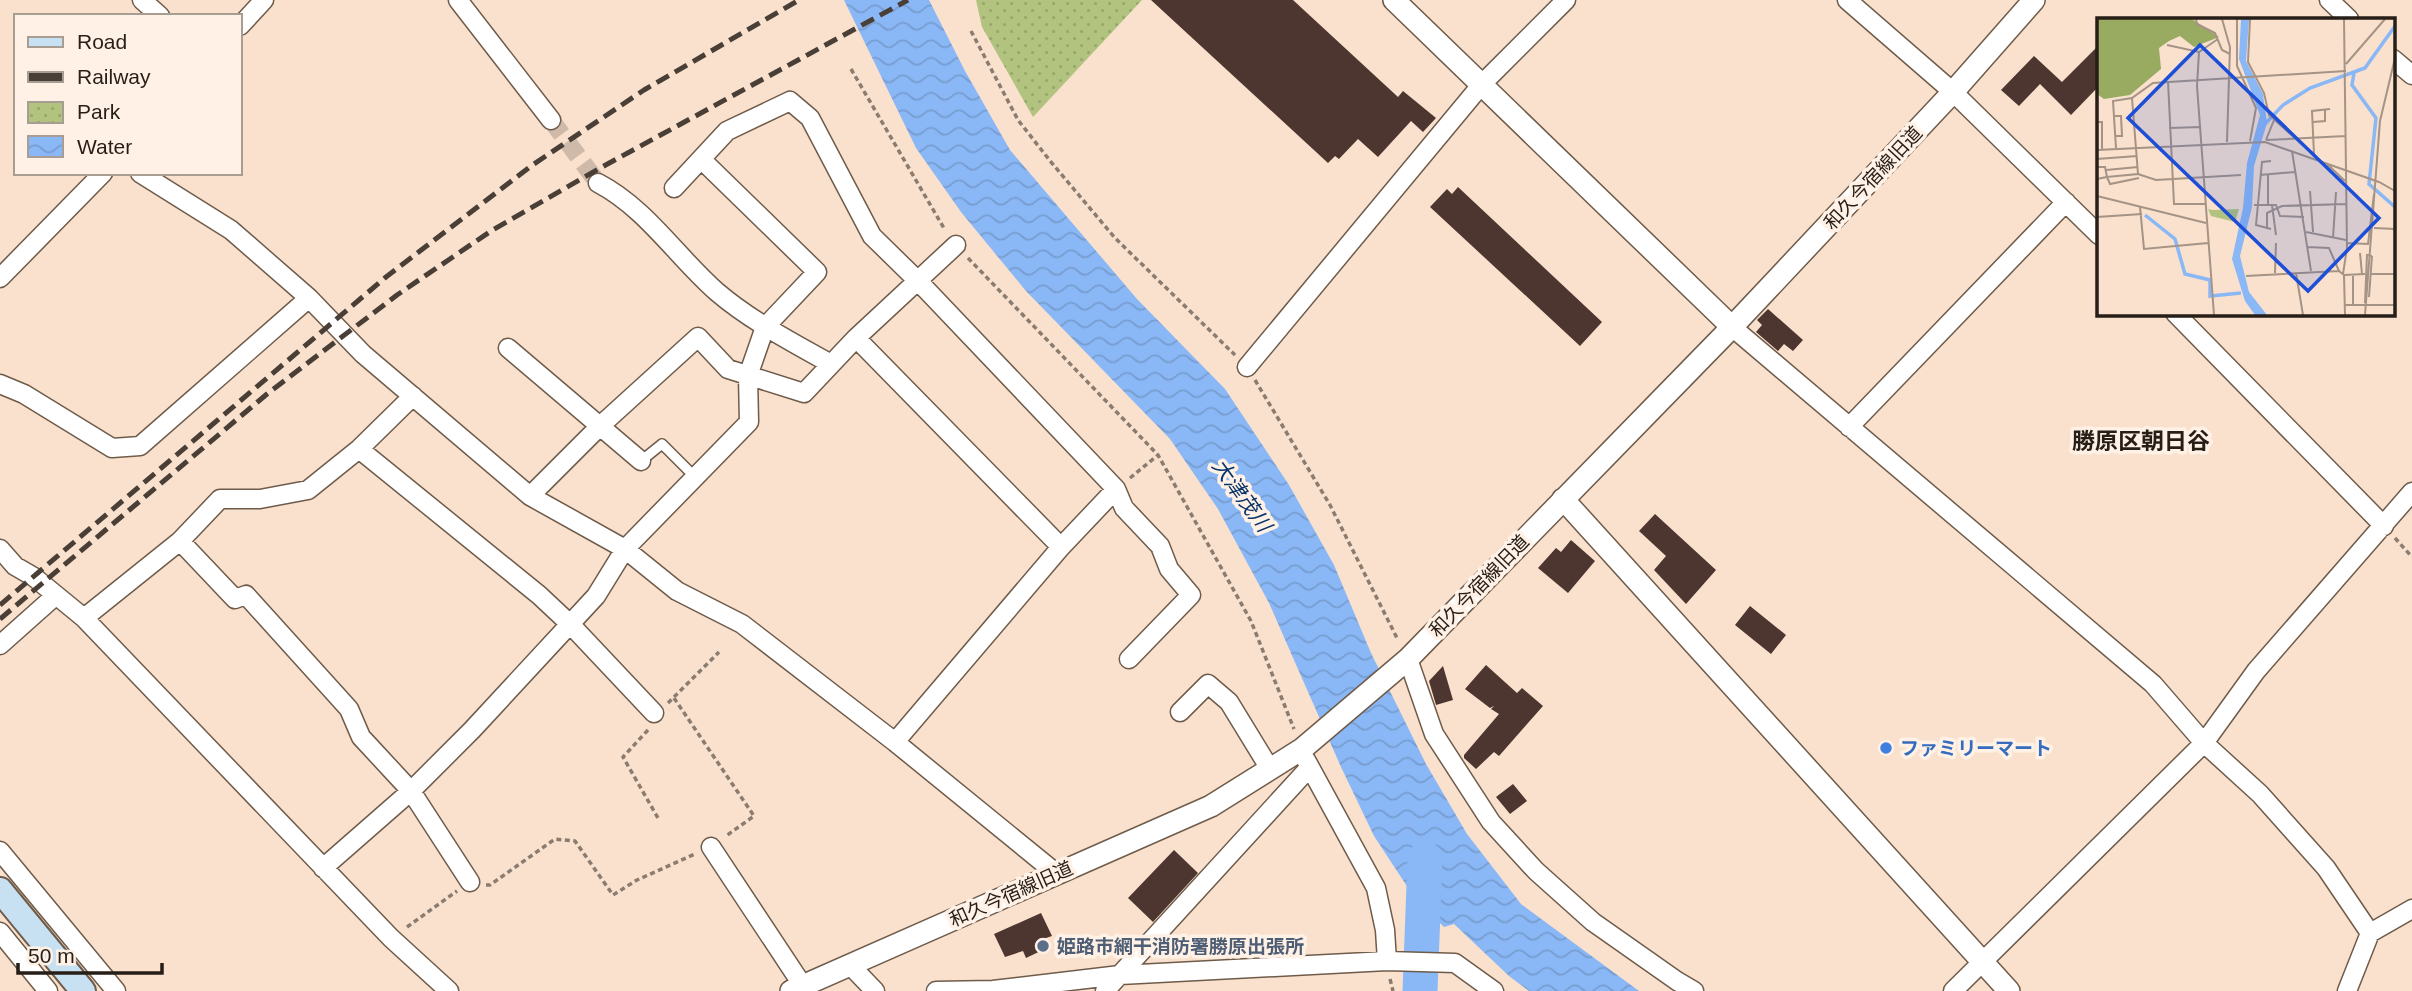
<svg xmlns="http://www.w3.org/2000/svg" width="2412" height="991" viewBox="0 0 2412 991" font-family="Arial,'Noto Sans JP',sans-serif">
	<style>
		.park { fill: url(#park-dots) }
		.water { fill: url(#water-waves) }
		.lines { fill: none; stroke-linecap: round; stroke-linejoin: round }
		.river { stroke: #8ab7f5; stroke-width: 35 }
		.building { fill: #4d362f }
		.minor-tunnel { stroke: #cfbaa9; stroke-width: 18; stroke-dasharray: 18 9; stroke-linecap: butt }
		.service-casing { stroke: #6f5b4a; stroke-width: 12 }
		.minor-casing { stroke: #6f5b4a; stroke-width: 21 }
		.tertiary-casing { stroke: #6f5b4a; stroke-width: 24 }
		.secondary-casing { stroke: #6f5b4a; stroke-width: 28 }
		.path { stroke: #8b7c6f; stroke-width: 3.5; stroke-dasharray: 5 3.5; stroke-linecap: butt }
		.service { stroke: #fff; stroke-width: 9 }
		.minor { stroke: #fff; stroke-width: 18 }
		.tertiary { stroke: #fff; stroke-width: 21 }
		.secondary { stroke: #c8e1f2; stroke-width: 24 }
		.rail { stroke: #493f36; stroke-width: 5; stroke-dasharray: 14 7; stroke-linecap: butt }
		.shop-dot { fill: #3f7fe0; stroke: #fff1e5; stroke-width: 2.5 }
		.service-dot { fill: #5c6f8a; stroke: #fff1e5; stroke-width: 2.5 }
		.labels { text-anchor: middle; dominant-baseline: central; stroke-width: 7; stroke-linejoin: round; paint-order: stroke }
		.street-label { font-size: 19px; fill: #261e17; stroke: #fff1e5 }
		.shop-label { font-size: 19px; font-weight: bold; fill: #366cbe; stroke: #fff1e5; text-anchor: start }
		.service-label { font-size: 19px; font-weight: bold; fill: #4e5e75; stroke: #fff1e5; text-anchor: start }
		.water-label { font-size: 21px; font-style: italic; fill: #0a356c; stroke: #fff1e5 }
		.quarter-label { font-size: 23px; font-weight: bold; fill: #261e17; stroke: #fff1e5 }
		.inset-river { fill: none; stroke: #8ab7f5; stroke-width: 3.5 }
		.inset-road { fill: none; stroke: #a59385; stroke-width: 2 }
		.view { fill: #1d4ed8; fill-opacity: 0.15; stroke: #1d4ed8; stroke-width: 3.5 }
		.inset-edge { fill: none; stroke: #261e17; stroke-width: 3.5 }
	</style>
	<defs>
		<pattern id="park-dots" width="8" height="8" patternUnits="userSpaceOnUse" patternTransform="scale(1.75)"><rect width="8" height="8" fill="#b1c37e"/><path d="M2 2h.1M6 6h.1" fill="none" stroke="#98a76c" stroke-width="1.8" stroke-linecap="round"/></pattern>
		<pattern id="water-waves" width="16" height="10" patternUnits="userSpaceOnUse" patternTransform="scale(1.75)"><rect width="16" height="10" fill="#8ab7f5"/><path d="M0 5q4-4 8 0t8 0" fill="none" stroke="#779dd1"/></pattern>
	</defs>
	<rect width="100%" height="100%" fill="#f9e1ce"/>
	<!-- park -->
	<path class="park" d="M976 0H1142L1033 117 982 27Z"/>
	<!-- water -->
	<path class="water" d="M844 0H929L965 71 1010 150 1137 299 1225 389 1289 485 1334 565 1371 653 1426 764 1467 834 1521 904 1639 991H1529L1509 976 1454 924 1444 927 1416 900 1374 836 1341 767 1269 603 1218 509 1170 439 1026 291 961 212 916 148Z"/>
	<g class="lines">
		<!-- river -->
		<path class="river" d="M1420 991 1425 859"/>
	</g>
	<!-- building -->
	<path class="building" d="M1151 0H1293L1398 97 1403 91 1436 118 1423 132 1411 121 1378 157 1358 139 1339 159 1335 156 1328 163Z
		M2099 45V86L2071 115 2040 84 2019 106 2001 90 2034 56 2062 82Z
		M1458 187 1602 322 1580 346 1430 207 1447 189 1452 194Z
		M1768 309 1803 340 1793 351 1784 344 1778 351 1756 332 1762 325 1757 320Z
		M1655 514 1716 570 1686 604 1654 570 1666 556 1639 531Z
		M1571 540 1595 561 1568 593 1538 568 1556 548 1561 552Z
		M1750 606 1786 635 1771 654 1735 625Z
		M1486 665 1517 693 1522 688 1543 706 1499 756 1494 752 1476 769 1464 758V755L1499 714 1491 709 1494 706 1490 708 1465 689Z
		M1443 666 1453 700 1436 705 1429 681Z
		M1513 784 1527 801 1510 814 1496 797Z
		M1174 850 1198 873 1153 922 1128 898Z
		M1041 913 1052 936 1043 939 1047 948 1026 958 1023 951 1005 957 994 934Z"/>
	<g class="lines">
		<!-- minor-tunnel -->
		<path class="minor-tunnel" d="M551 120 598 183"/>
		<!-- service casing -->
		<g class="service-casing">
			<path id="service" d="M641 461 662 444 695 477"/>
		</g>
		<!-- minor casing -->
		<g class="minor-casing">
			<path id="minor" d="M142 0 160 16
				M458 0 551 120
				M1847 0 1953 92 2099 235
				M2329 0 2349 19
				M240 26 264 0
				M2393 59 2412 75
				M140 173 231 230 309 298 363 354 530 496 625 549 677 591 742 624 895 742 1057 874
				M598 183C646 208 677 257 717 292 751 321 792 342 831 364
				M674 188 727 131 790 101 810 118 872 236 919 282 1116 489 1124 508 1160 546 1169 569 1191 595 1129 659
				M0 278 103 173
				M2175 313 2384 526
				M1732 327 2153 684 2204 743 2260 794 2326 868 2370 933
				M856 338 1061 547
				M508 348 641 461
				M1247 367 1482 84 1566 0
				M0 384 24 394 112 448 140 446 309 298
				M1849 427 2066 202
				M359 449 539 595 571 625 654 713
				M530 496 600 426 698 337 728 369 804 393 856 338 956 245
				M180 541 235 599 246 595 349 709 361 737 411 791 470 882
				M0 549 15 566 34 577 84 618 391 938 449 991
				M84 618 180 541 220 499H260L308 490 359 449 413 396
				M0 645 55 596
				M1408 659 1434 734 1491 822 1536 871 1593 922 1677 981 1694 991
				M1180 712 1208 684 1229 702 1270 769
				M895 742 1061 547 1116 489
				M1306 760 1376 888 1385 930 1387 961
				M711 847 803 986
				M0 851 116 991
				M323 868 411 791 472 730 596 596 625 549 749 422 748 376 765 327 817 272 701 159
				M0 932 48 991
				M850 965 875 991
				M936 991 993 990 1120 975 1387 961 1455 963 1494 991
				M1105 991 1309 768
				M1953 991 2204 743 2256 671 2412 492
				M2347 991 2370 933 2412 909"/>
		</g>
		<!-- tertiary casing -->
		<g class="tertiary-casing">
			<path id="tertiary" d="M1394 0 1732 327
				M1563 499 2009 991
				M791 991 1211 806 1302 749 1408 659 1732 327 1953 92 2034 0"/>
		</g>
		<!-- secondary casing -->
		<g class="secondary-casing">
			<path id="secondary" d="M0 890 83 991"/>
		</g>
		<!-- path -->
		<path class="path" d="M971 31 1018 120 1051 162 1115 238 1235 355
			M851 69 945 230
			M968 258 1158 455 1251 621 1294 729
			M1255 380 1330 505 1398 640
			M1130 478 1158 455
			M2395 538 2412 557
			M674 698 754 816 726 836
			M668 703 719 652
			M648 730 623 757 658 818
			M486 885H490L555 839 575 841 613 895 637 880 695 854
			M407 927 457 891
			M1390 979 1393 991"/>
		<!-- service -->
		<use href="#service" class="service"/>
		<!-- minor -->
		<use href="#minor" class="minor"/>
		<!-- tertiary -->
		<use href="#tertiary" class="tertiary"/>
		<!-- secondary -->
		<use href="#secondary" class="secondary"/>
		<!-- rail -->
		<path class="rail" d="M0 605 386 277 531 166 644 90 799 0
			M0 619 267 394 397 295 491 231 602 167 908 0"/>
	</g>
	<!-- markers -->
	<circle class="shop-dot" cx="1886" cy="748" r="7"/>
	<circle class="service-dot" cx="1043" cy="946" r="7"/>
	<g class="labels">
		<!-- street labels -->
		<g class="street-label">
			<text transform="translate(1873 178) rotate(-47)">和久今宿線旧道</text>
			<text transform="translate(1479 586) rotate(-46)">和久今宿線旧道</text>
			<text transform="translate(1011 894) rotate(-24)">和久今宿線旧道</text>
		</g>
		<!-- shop labels -->
		<g class="shop-label">
			<text x="1900" y="748">ファミリーマート</text>
		</g>
		<!-- service labels -->
		<g class="service-label">
			<text x="1057" y="946">姫路市網干消防署勝原出張所</text>
		</g>
		<!-- water labels -->
		<g class="water-label">
			<text transform="translate(1242 495) rotate(54)">大津茂川</text>
		</g>
		<!-- quarter labels -->
		<g class="quarter-label">
			<text x="2141" y="441">勝原区朝日谷</text>
		</g>
	</g>
	<!-- overview -->
	<g transform="translate(2097 18)">
		<rect width="298" height="298" fill="#f9e1ce"/>
		<path d="M0 1H95L122 19 97 29 83 18 72 23 62 30 64 51 33 77 7 81 0 76Z" fill="#98ab60"/>
		<path d="M111 191 116 192 142 191 138 204 114 198Z" fill="#b1c37e"/>
		<path d="M144 1H152L149 43 166 76 170 105 157 148 155 189 143 238 152 274 170 297H158L148 283 135 241 146 190 150 145 163 97 142 41Z" fill="#8ab7f5"/>
		<path class="inset-river" d="M257 55 255 67 279 100 272 166 298 189M166 108 186 87 213 70 268 50 298 8M48 197 78 221 88 256 113 262V278L144 275"/>
		<path class="inset-road" d="M99 1 100 6 118 15 125 32 133 36M125 1 133 29 130 124M140 1V48L159 90 153 123M153 1 151 44 167 75 172 97 217 137M70 27 102 34 121 21M102 34 100 68 117 297M249 46 288 1M71 63 77 186H108M18 98H24L25 118H18M0 104H5V131M216 104 228 103V92M72 110 104 109M169 122 249 118M169 122 177 102M19 130 16 83 35 80M0 132 168 124 282 164 298 173M195 133 214 253M217 136 215 93 233 91M0 141 40 138M174 143 165 144 159 207 174 211M229 145 248 163M0 149H8L10 159 41 156 35 80 56 65 249 53M9 152 41 149M41 156 59 162 144 157M163 157 198 154M171 157V186M0 161 10 159 13 166 42 160M213 173 216 214M0 178 109 205M157 187H179L183 198 207 199M175 187 179 217M43 189 47 231 111 225M0 199 45 196M277 210 298 211M170 211V195L185 188 249 186M209 214 249 222M236 220 239 174M250 225 272 226M271 226 277 176M210 229 232 230 242 253M263 235 265 256M178 255 179 225M199 255 206 297M246 256 250 230 247 1M274 256H298M247 257 248 297M256 257V287M149 258 242 253 247 257 268 256M272 279 275 238M268 285 270 237 275 238M247 287H298M268 297 283 103 298 40"/>
		<path class="view" d="M103 27 282 200 211 273 31 100Z"/>
		<rect width="298" height="298" class="inset-edge"/>
	</g>
	<!-- legend -->
	<rect x="14" y="14" width="228" height="161" fill="#fff1e5" stroke="#a89d93" stroke-width="2"/>
	<rect x="28" y="37" width="35" height="10" fill="#c8e1f2" stroke="#a89d93" stroke-width="2"/>
	<text x="77" y="49" font-size="21" fill="#261e17">Road</text>
	<rect x="28" y="72" width="35" height="10" fill="#493f36" stroke="#a89d93" stroke-width="2"/>
	<text x="77" y="84" font-size="21" fill="#261e17">Railway</text>
	<rect x="28" y="102" width="35" height="21" fill="url(#park-dots)" stroke="#a89d93" stroke-width="2"/>
	<text x="77" y="119" font-size="21" fill="#261e17">Park</text>
	<rect x="28" y="136" width="35" height="21" fill="url(#water-waves)" stroke="#a89d93" stroke-width="2"/>
	<text x="77" y="154" font-size="21" fill="#261e17">Water</text>
	<!-- scale -->
	<path d="M18 963v10h144v-10" fill="none" stroke="#261e17" stroke-width="3.5"/>
	<text x="28" y="963" font-size="21" fill="#261e17" stroke="#fff1e5" stroke-width="5" paint-order="stroke">50 m</text>
</svg>
